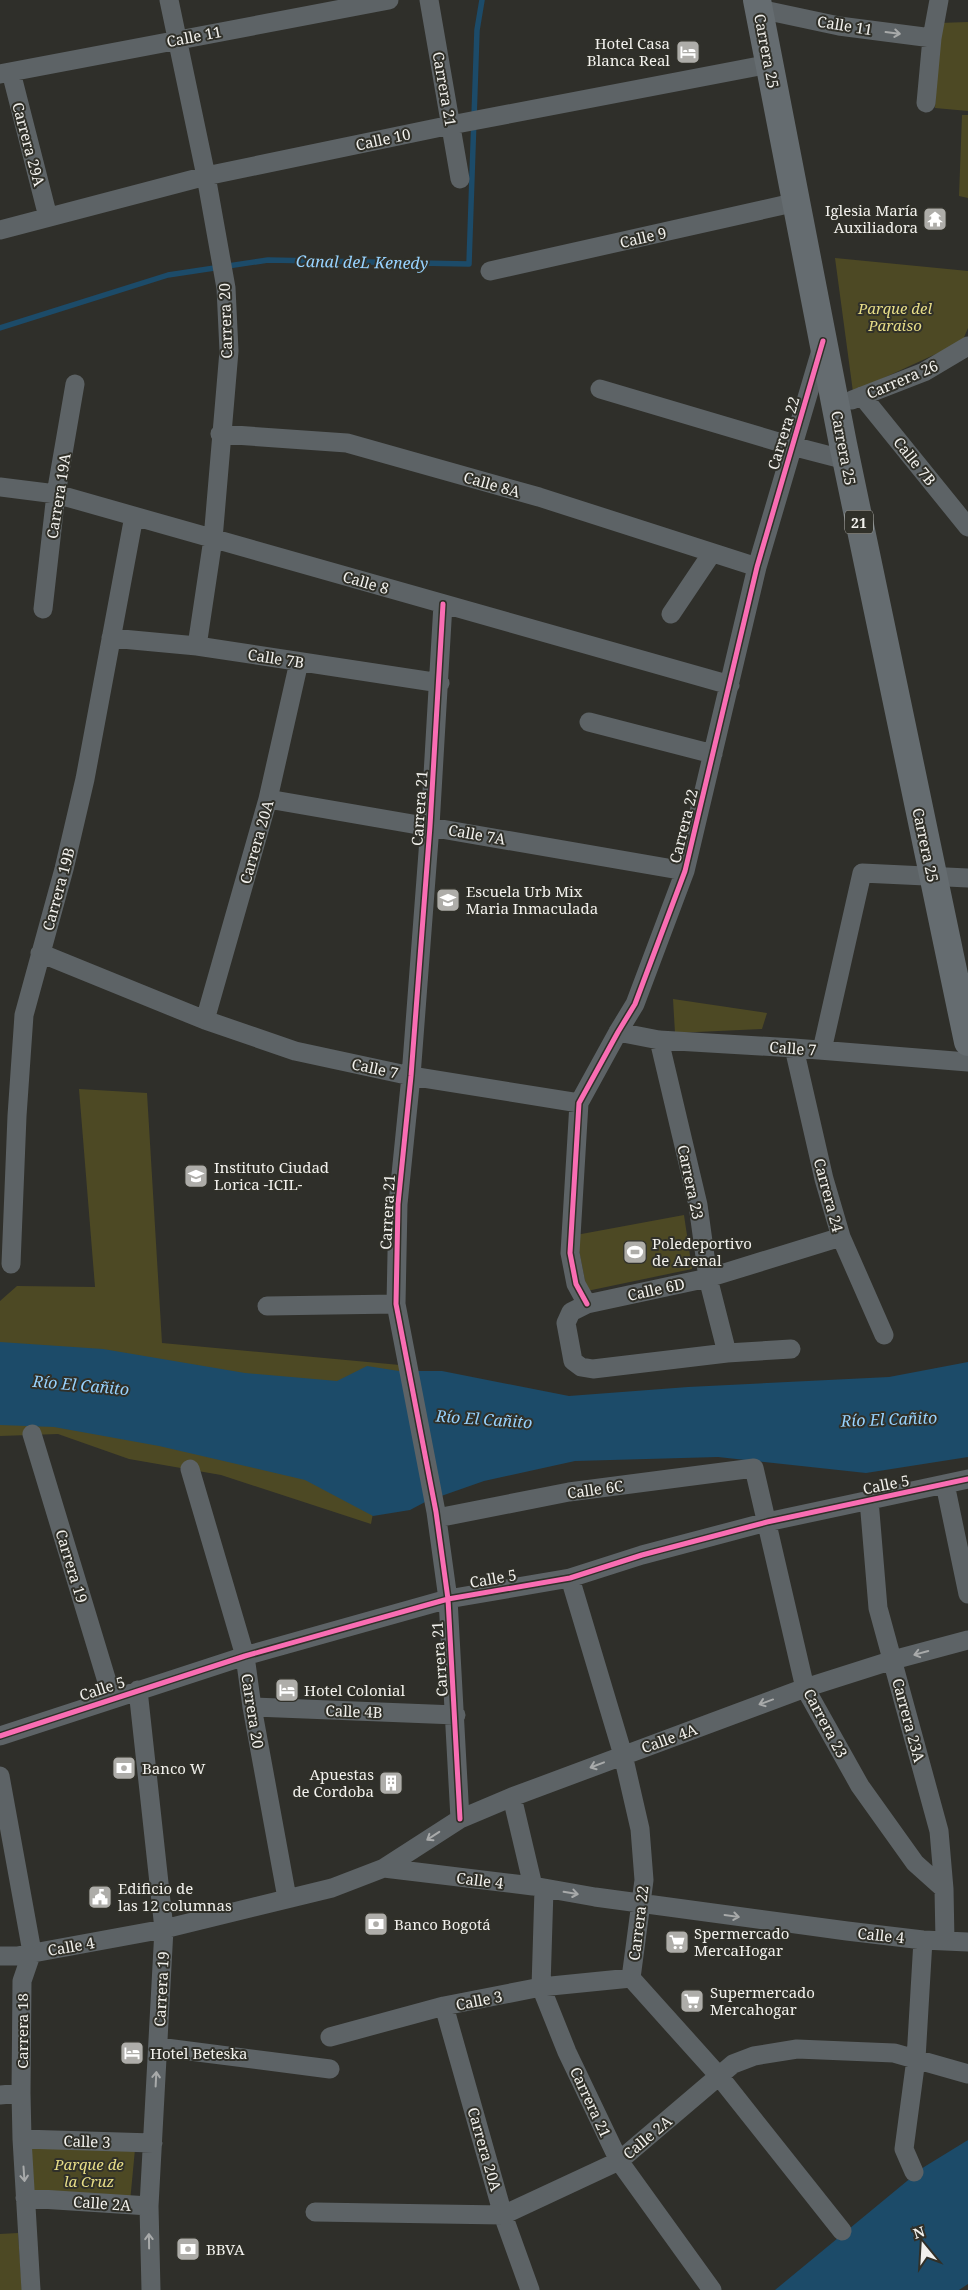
<svg xmlns="http://www.w3.org/2000/svg" width="968" height="2290" viewBox="0 0 968 2290" font-family="'Noto Serif',serif">
	<style>
		.green { fill: #4d4924 }
		.water { fill: #1c4b69 }
		.lines { fill: none; stroke-linecap: round; stroke-linejoin: round }
		.stream { stroke: #1c4b69; stroke-width: 5.5 }
		.street { stroke: #5d6366; stroke-width: 19 }
		.primary { stroke: #656c70; stroke-width: 28 }
		.cycleway-casing { stroke: #303029; stroke-width: 8 }
		.cycleway { stroke: #f96db3; stroke-width: 5 }
		.oneway { stroke: #a8aaaa }
		.labels { text-anchor: middle; dominant-baseline: central; stroke-width: 4; stroke-linejoin: round; paint-order: stroke }
		.shield { fill: #303029; stroke: #b8b7b2; stroke-width: 1 }
		.shield-label { font-size: 14px; font-weight: bold; fill: #f2f1ed }
		.street-label { font-size: 15px; fill: #f2f1ed; stroke: #303029 }
		.poi-label { font-size: 15px; fill: #f2f1ed; stroke: #303029; text-anchor: start }
		.park-label { font-size: 15px; font-style: italic; fill: #e7dd87; stroke: #303029 }
		.water-label { font-size: 16px; font-style: italic; fill: #97d2fe; stroke: #303029 }
	</style>
	<rect width="100%" height="100%" fill="#2f2f2a"/>
	<!-- green -->
	<path class="green" d="M968 22V111L935 108 939 23Z
		M962 115H968V198L959 196Z
		M835 258 968 271V328L962 342 853 392Z
		M673 999 767 1013 762 1029 675 1033Z
		M79 1089 147 1093 162 1343 400 1365 371 1524 221 1475 129 1459 58 1434 0 1436V1301L17 1286 95 1287Z
		M684 1215 692 1269 587 1291 576 1235Z
		M31 2146 135 2149 130 2202 33 2194Z
		M18 2233 22 2290H0V2234Z"/>
	<!-- water -->
	<path class="water" d="M0 1342 103 1349 245 1373 337 1381 367 1366 399 1371H442L569 1396 688 1387 889 1377 968 1362V1457L866 1473 718 1457 575 1461 484 1481 427 1501 410 1510 373 1516 305 1480 159 1446 54 1427 0 1425Z
		M968 2140V2284L959 2290H775L924 2167Z"/>
	<g class="lines">
		<!-- stream -->
		<path class="stream" d="M0 328 168 275 268 260 469 264 477 30 482 0"/>
		<!-- street -->
		<path class="street" d="M169 0 206 176 226 288 229 351 213 539 197 646
			M429 0 460 179
			M759 9 839 26 932 38
			M11 72 48 217
			M0 74 389 0
			M926 103 932 38 939 0
			M0 230 206 176 451 125 770 64
			M490 271 797 202
			M600 389 792 446 846 460
			M862 396 968 527
			M852 400 924 372 968 346
			M220 434 347 443 539 497 757 567
			M0 487 56 494 730 685
			M443 604 430 826 411 1076 398 1204 396 1304 436 1512 448 1599 460 1819
			M43 609 56 494 75 384
			M671 614 712 553
			M111 638 197 646 440 683
			M589 722 713 754
			M268 799 685 871
			M40 953 205 1020 295 1051 411 1076 579 1103
			M205 1020 268 799 299 662
			M618 1032 659 1040 794 1048 968 1062
			M659 1040 698 1205 708 1278 727 1353
			M794 1048 824 1179 841 1237 884 1335
			M822 1050 862 873 968 878
			M11 1264 17 1116 24 1015 64 869 85 779 134 516
			M587 1304 576 1284 570 1253 579 1103 618 1032 635 1004 685 871 757 567 822 347
			M267 1306 396 1304
			M791 1349 727 1353 593 1369 581 1367 573 1361 566 1323 571 1312 587 1304 708 1278 841 1237
			M32 1434 112 1698
			M190 1469 245 1656 252 1707 287 1898
			M945 1484 968 1594
			M869 1500 878 1608 939 1831 944 1889 945 1941
			M437 1518 569 1492 754 1468 805 1688 860 1786 915 1863 944 1889
			M570 1578 623 1755 640 1829 644 1880 631 1978 719 2076 842 2231
			M138 1690 164 1929 149 2206 151 2290
			M252 1707 456 1715
			M0 1736 245 1656 448 1599 570 1578 642 1555 767 1522 968 1479
			M0 1776 32 1952 22 1981 21 2093 22 2139 31 2290
			M512 1797 533 1886
			M384 1868 460 1819 512 1797 805 1688 893 1660 968 1640
			M544 1889 541 1987 567 2052 619 2161 712 2290
			M0 1956H17L164 1929 332 1888 384 1868 533 1886 595 1897 847 1931 923 1940 968 1942
			M444 2006 503 2215 530 2290
			M330 2037 444 2006 541 1987 631 1978
			M158 2047 330 2069
			M0 2095 21 2093
			M22 2139 153 2143
			M914 2172 904 2149 916 2059 923 1940
			M25 2198 149 2206
			M315 2212 503 2215 619 2161 733 2064 754 2056 797 2049 894 2053 968 2074"/>
		<!-- primary -->
		<path class="primary" d="M757 0 843 444 968 1042"/>
		<!-- cycleway casing -->
		<g class="cycleway-casing">
			<path id="cycleway" d="M443 604 430 826 411 1076 398 1204 396 1304 436 1512 448 1599 460 1819
				M587 1304 576 1284 570 1253 579 1103 618 1032 635 1004 685 871 757 567 823 341
				M0 1736 245 1656 448 1599 570 1578 642 1555 767 1522 968 1479"/>
		</g>
		<!-- cycleway -->
		<use href="#cycleway" class="cycleway"/>
	</g>
	<!-- one-way arrows -->
	<defs><path id="oneway-shaft" d="M-6 0H5M1.5-3L5.5 0L1.5 3" fill="none" stroke-width="1.6" stroke-linecap="round" stroke-linejoin="round" transform="scale(1.25)"/></defs>
	<g class="oneway">
		<use href="#oneway-shaft" transform="translate(893 33) rotate(7)"/>
		<use href="#oneway-shaft" transform="translate(921 1653) rotate(165)"/>
		<use href="#oneway-shaft" transform="translate(766 1702) rotate(160)"/>
		<use href="#oneway-shaft" transform="translate(597 1765) rotate(159)"/>
		<use href="#oneway-shaft" transform="translate(433 1836) rotate(147)"/>
		<use href="#oneway-shaft" transform="translate(571 1893) rotate(9)"/>
		<use href="#oneway-shaft" transform="translate(732 1916) rotate(8)"/>
		<use href="#oneway-shaft" transform="translate(156 2079) rotate(-87)"/>
		<use href="#oneway-shaft" transform="translate(24 2174) rotate(86)"/>
		<use href="#oneway-shaft" transform="translate(149 2241) rotate(-91)"/>
	</g>
	<!-- icons -->
	<defs>
		<g id="hotel-square" transform="scale(1.25)"><rect x="-9" y="-9" width="18" height="18" rx="4" fill="#aeada9" stroke="#303029"/><path d="M-6-4.5h1.5V1H6V5H4.5V3h-9V5H-6ZM-4 0a1.8 1.8 0 1 1 3.6 0ZM.5 0V-2.5h3Q6-2.5 6 0Z" fill="#fff"/></g>
		<g id="temple-square" transform="scale(1.25)"><rect x="-9" y="-9" width="18" height="18" rx="4" fill="#aeada9" stroke="#303029"/><path d="M0-6L5-2H3V0L6.5 2.5H4V6H1.5V3h-3V6H-4V2.5H-6.5L-3 0V-2H-5Z" fill="#fff"/></g>
		<g id="school-square" transform="scale(1.25)"><rect x="-9" y="-9" width="18" height="18" rx="4" fill="#aeada9" stroke="#303029"/><path d="M0-5L7-2L0 1L-7-2ZM-4 1L0 2.5L4 1V4Q0 6-4 4Z" fill="#fff"/></g>
		<g id="university-square" transform="scale(1.25)"><rect x="-9" y="-9" width="18" height="18" rx="4" fill="#aeada9" stroke="#303029"/><path d="M0-5L7-2L0 1L-7-2ZM-4 1L0 2.5L4 1V4Q0 6-4 4Z" fill="#fff"/></g>
		<g id="stadium-square" transform="scale(1.25)"><rect x="-9" y="-9" width="18" height="18" rx="4" fill="#aeada9" stroke="#303029"/><path d="M0-5a6.5 5 0 1 0 0 10a6.5 5 0 1 0 0-10ZM-3.5-1.8h7v3.6h-7Z" fill="#fff"/></g>
		<g id="bank-square" transform="scale(1.25)"><rect x="-9" y="-9" width="18" height="18" rx="4" fill="#aeada9" stroke="#303029"/><path d="M-6-4H6V4H-6ZM0-2.3a2.3 2.3 0 1 0 0 4.6a2.3 2.3 0 1 0 0-4.6Z" fill="#fff"/></g>
		<g id="building-square" transform="scale(1.25)"><rect x="-9" y="-9" width="18" height="18" rx="4" fill="#aeada9" stroke="#303029"/><path d="M-4-6H4V6H1V3H-1V6H-4ZM-2.5-4.3h1.7v1.8h-1.7ZM.8-4.3h1.7v1.8H.8ZM-2.5-1h1.7V.8h-1.7ZM.8-1h1.7V.8H.8Z" fill="#fff"/></g>
		<g id="civic-square" transform="scale(1.25)"><rect x="-9" y="-9" width="18" height="18" rx="4" fill="#aeada9" stroke="#303029"/><path d="M-.6-6.5H3V-4.5H.6V-3L4-1V1h2V6H-6V1h2V-1L-.6-3ZM-1.2 2.5V6h2.4V2.5Z" fill="#fff"/></g>
		<g id="supermarket-square" transform="scale(1.25)"><rect x="-9" y="-9" width="18" height="18" rx="4" fill="#aeada9" stroke="#303029"/><path d="M-6-5.5h2.5l.6 2H6L4.5 2H-2.5L-4.4-4H-6ZM-1.5 3.2a1.3 1.3 0 1 0 .1 0ZM3 3.2a1.3 1.3 0 1 0 .1 0Z" fill="#fff"/></g>
	</defs>
	<g fill-rule="evenodd">
		<use href="#hotel-square" x="688" y="52"/>
		<use href="#temple-square" x="935" y="219"/>
		<use href="#school-square" x="448" y="900"/>
		<use href="#university-square" x="196" y="1176"/>
		<use href="#stadium-square" x="635" y="1252"/>
		<use href="#hotel-square" x="287" y="1690"/>
		<use href="#bank-square" x="124" y="1768"/>
		<use href="#building-square" x="391" y="1783"/>
		<use href="#civic-square" x="100" y="1897"/>
		<use href="#bank-square" x="376" y="1924"/>
		<use href="#supermarket-square" x="677" y="1942"/>
		<use href="#supermarket-square" x="692" y="2001"/>
		<use href="#hotel-square" x="132" y="2053"/>
		<use href="#bank-square" x="188" y="2249"/>
	</g>
	<g class="labels">
		<!-- shield labels -->
		<rect class="shield" x="845" y="510.5" width="28" height="23" rx="4"/>
		<g class="shield-label">
			<text x="859" y="522">21</text>
		</g>
		<!-- street labels -->
		<g class="street-label">
			<text transform="translate(845 25) rotate(9)">Calle 11</text>
			<text transform="translate(194 36) rotate(-11)">Calle 11</text>
			<text transform="translate(767 51) rotate(79)">Carrera 25</text>
			<text transform="translate(445 89) rotate(80)">Carrera 21</text>
			<text transform="translate(383 139) rotate(-12)">Calle 10</text>
			<text transform="translate(29 144) rotate(75)">Carrera 29A</text>
			<text transform="translate(643 237) rotate(-13)">Calle 9</text>
			<text transform="translate(225 321) rotate(-92)">Carrera 20</text>
			<text transform="translate(902 379) rotate(-23)">Carrera 26</text>
			<text transform="translate(783 433) rotate(-73)">Carrera 22</text>
			<text transform="translate(844 448) rotate(79)">Carrera 25</text>
			<text transform="translate(915 461) rotate(51)">Calle 7B</text>
			<text transform="translate(492 484) rotate(16)">Calle 8A</text>
			<text transform="translate(58 496) rotate(-81)">Carrera 19A</text>
			<text transform="translate(366 582) rotate(16)">Calle 8</text>
			<text transform="translate(276 658) rotate(9)">Calle 7B</text>
			<text transform="translate(419 808) rotate(-86)">Carrera 21</text>
			<text transform="translate(683 826) rotate(-76)">Carrera 22</text>
			<text transform="translate(477 834) rotate(10)">Calle 7A</text>
			<text transform="translate(256 842) rotate(-74)">Carrera 20A</text>
			<text transform="translate(926 845) rotate(78)">Carrera 25</text>
			<text transform="translate(58 889) rotate(-75)">Carrera 19B</text>
			<text transform="translate(793 1048) rotate(4)">Calle 7</text>
			<text transform="translate(375 1068) rotate(12)">Calle 7</text>
			<text transform="translate(691 1182) rotate(78)">Carrera 23</text>
			<text transform="translate(829 1195) rotate(75)">Carrera 24</text>
			<text transform="translate(387 1212) rotate(-87)">Carrera 21</text>
			<text transform="translate(656 1289) rotate(-12)">Calle 6D</text>
			<text transform="translate(886 1484) rotate(-11)">Calle 5</text>
			<text transform="translate(595 1489) rotate(-8)">Calle 6C</text>
			<text transform="translate(72 1566) rotate(73)">Carrera 19</text>
			<text transform="translate(493 1578) rotate(-10)">Calle 5</text>
			<text transform="translate(439 1659) rotate(-94)">Carrera 21</text>
			<text transform="translate(102 1688) rotate(-18)">Calle 5</text>
			<text transform="translate(253 1711) rotate(81)">Carrera 20</text>
			<text transform="translate(354 1711) rotate(2)">Calle 4B</text>
			<text transform="translate(909 1720) rotate(75)">Carrera 23A</text>
			<text transform="translate(826 1723) rotate(62)">Carrera 23</text>
			<text transform="translate(669 1738) rotate(-20)">Calle 4A</text>
			<text transform="translate(480 1880) rotate(7)">Calle 4</text>
			<text transform="translate(638 1923) rotate(-83)">Carrera 22</text>
			<text transform="translate(881 1935) rotate(6)">Calle 4</text>
			<text transform="translate(71 1946) rotate(-10)">Calle 4</text>
			<text transform="translate(161 1989) rotate(-87)">Carrera 19</text>
			<text transform="translate(479 2000) rotate(-11)">Calle 3</text>
			<text transform="translate(22 2031) rotate(-90)">Carrera 18</text>
			<text transform="translate(591 2102) rotate(65)">Carrera 21</text>
			<text transform="translate(647 2137) rotate(-40)">Calle 2A</text>
			<text transform="translate(87 2141) rotate(2)">Calle 3</text>
			<text transform="translate(485 2149) rotate(74)">Carrera 20A</text>
			<text transform="translate(102 2203) rotate(4)">Calle 2A</text>
		</g>
		<!-- poi labels -->
		<g class="poi-label">
			<text x="670" y="43" text-anchor="end">Hotel Casa<tspan x="670" dy="17">Blanca Real</tspan></text>
			<text x="918" y="210" text-anchor="end">Iglesia María<tspan x="918" dy="17">Auxiliadora</tspan></text>
			<text x="466" y="891">Escuela Urb Mix<tspan x="466" dy="17">Maria Inmaculada</tspan></text>
			<text x="214" y="1167">Instituto Ciudad<tspan x="214" dy="17">Lorica -ICIL-</tspan></text>
			<text x="652" y="1243">Poledeportivo<tspan x="652" dy="17">de Arenal</tspan></text>
			<text x="304" y="1690">Hotel Colonial</text>
			<text x="142" y="1768">Banco W</text>
			<text x="374" y="1774" text-anchor="end">Apuestas<tspan x="374" dy="17">de Cordoba</tspan></text>
			<text x="118" y="1888">Edificio de<tspan x="118" dy="17">las 12 columnas</tspan></text>
			<text x="394" y="1924">Banco Bogotá</text>
			<text x="694" y="1933">Spermercado<tspan x="694" dy="17">MercaHogar</tspan></text>
			<text x="710" y="1992">Supermercado<tspan x="710" dy="17">Mercahogar</tspan></text>
			<text x="150" y="2053">Hotel Beteska</text>
			<text x="206" y="2249">BBVA</text>
		</g>
		<!-- park labels -->
		<g class="park-label">
			<text x="895" y="308">Parque del<tspan x="895" dy="17">Paraiso</tspan></text>
			<text x="89" y="2164">Parque de<tspan x="89" dy="17">la Cruz</tspan></text>
		</g>
		<!-- water labels -->
		<g class="water-label">
			<text transform="translate(362 262) rotate(1)">Canal deL Kenedy</text>
			<text transform="translate(81 1385) rotate(5)">Río El Cañito</text>
			<text transform="translate(484 1419) rotate(4)">Río El Cañito</text>
			<text transform="translate(889 1419) rotate(-2)">Río El Cañito</text>
		</g>
	</g>
	<!-- north arrow -->
	<g transform="translate(923 2245) rotate(342)" stroke="#303029" stroke-width="4" paint-order="stroke">
	<path d="M0-4L9 19L0 12L-9 19Z" fill="#f2f1ed"/>
	<text y="-8" font-size="14" font-weight="bold" text-anchor="middle" fill="#f2f1ed">N</text>
	</g>
</svg>
